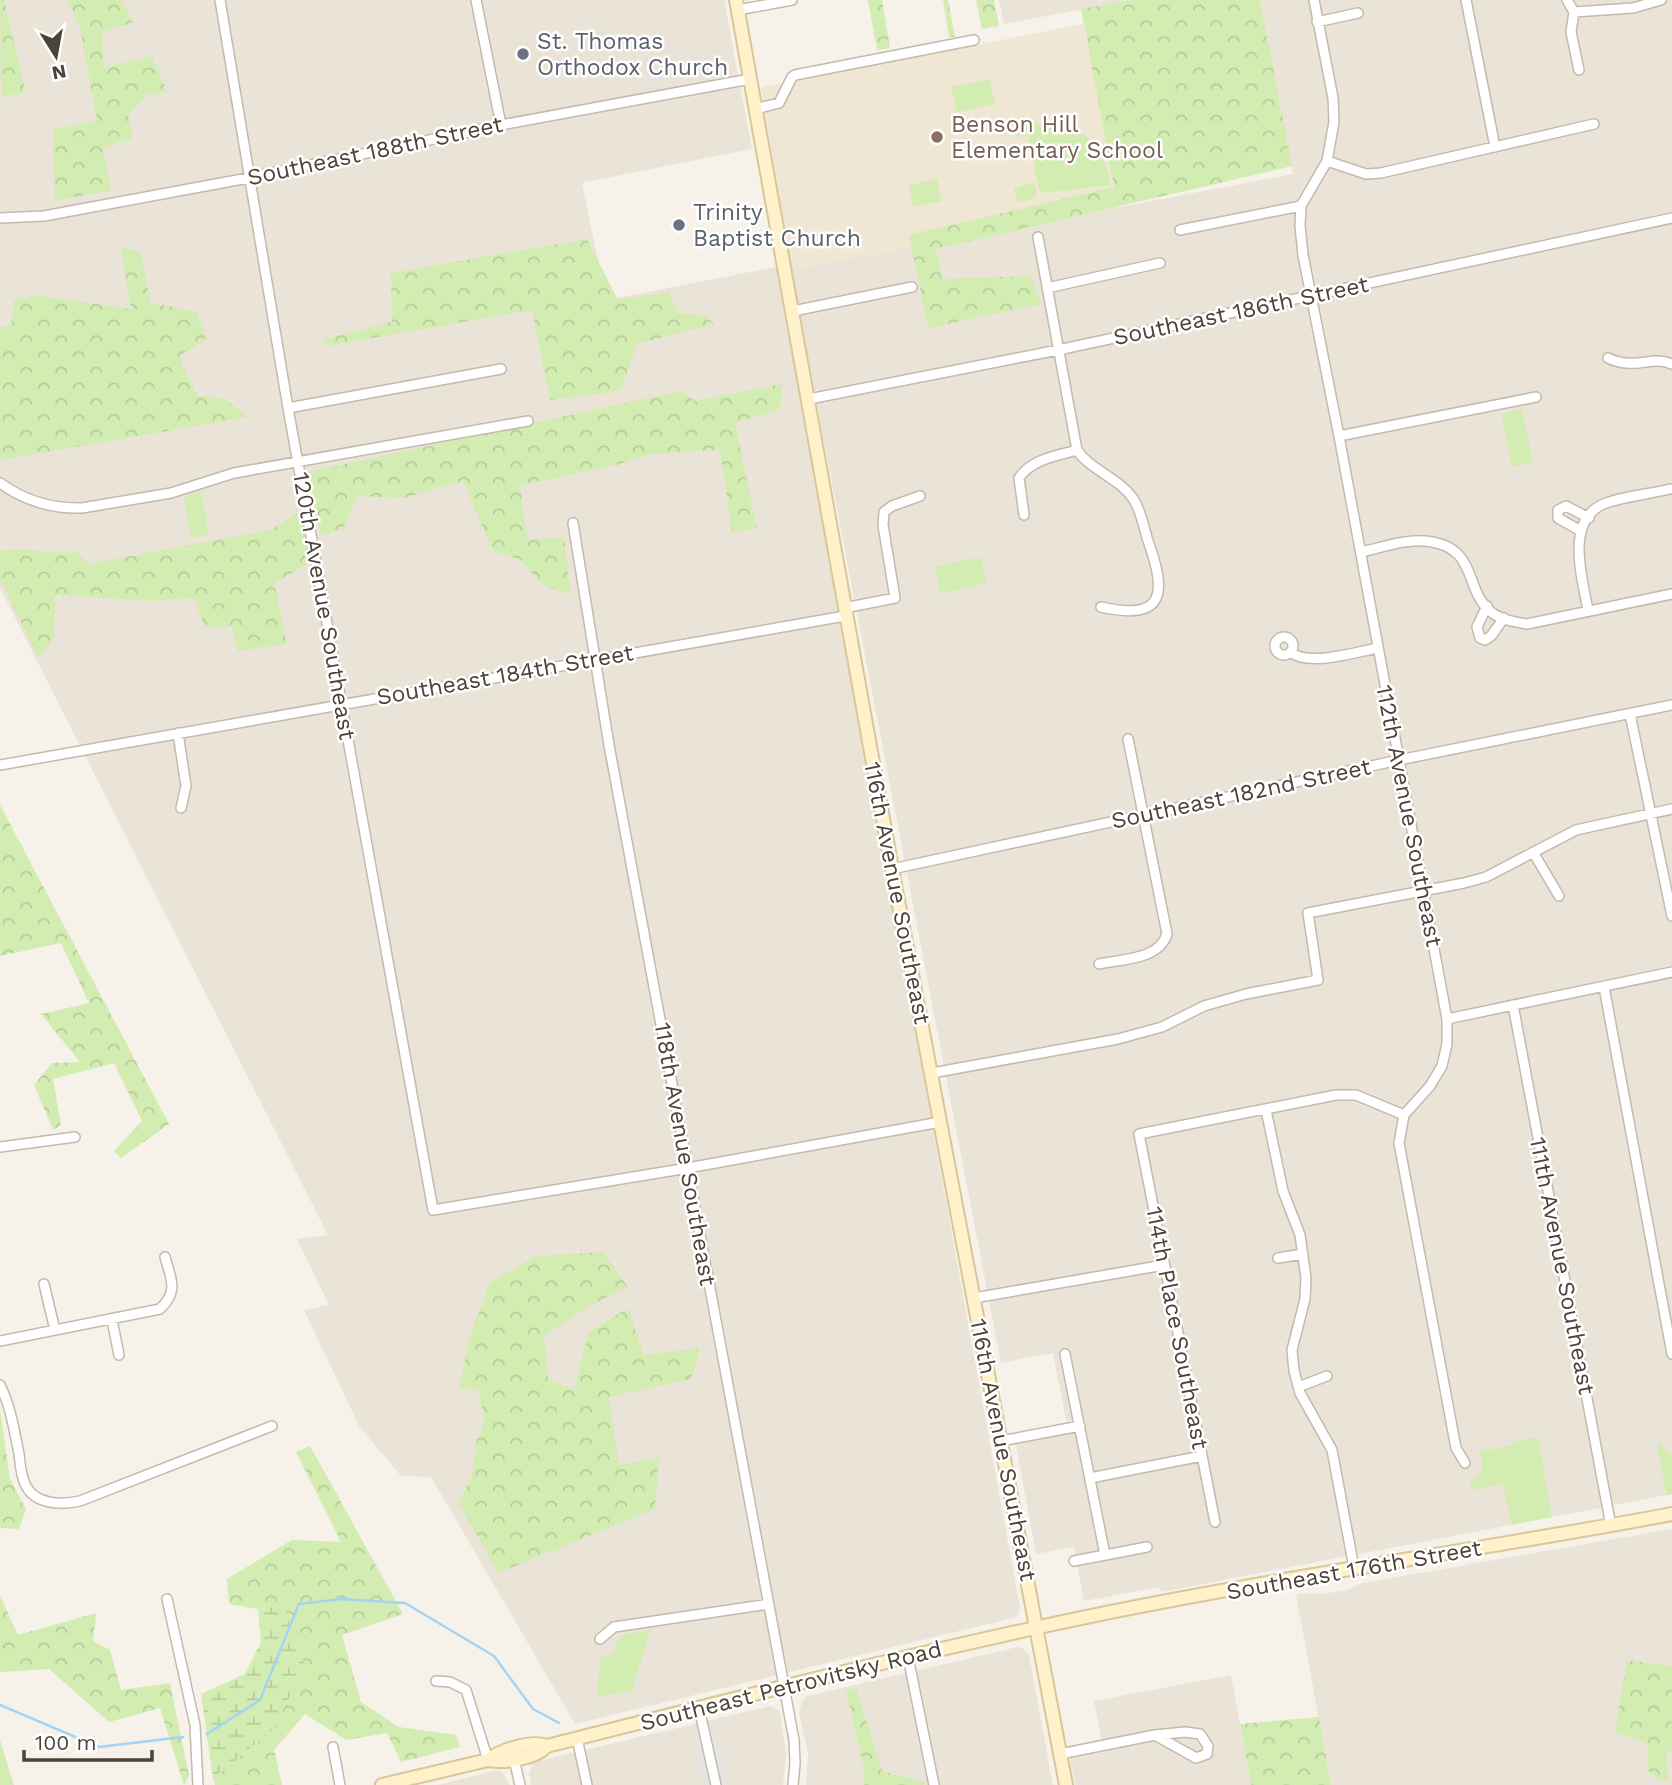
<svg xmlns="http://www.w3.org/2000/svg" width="1672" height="1785" viewBox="0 0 1672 1785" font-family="'Work Sans',sans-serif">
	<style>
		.residential { fill: #eae4d8 }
		.education { fill: #efe7d3 }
		.forest { fill: url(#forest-crowns) }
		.wetland { fill: url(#wetland-marsh) }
		.park { fill: #d2ecb1 }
		.parking { fill: #e7e5e2 }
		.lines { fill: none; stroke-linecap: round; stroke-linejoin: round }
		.stream { stroke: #a4d4f5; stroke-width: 2.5 }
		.street-casing { stroke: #c2baac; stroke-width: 12 }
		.secondary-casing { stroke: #d8c798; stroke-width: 16 }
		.street { stroke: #fff; stroke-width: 9 }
		.secondary { stroke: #fff2cb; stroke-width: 12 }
		.worship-dot { fill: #6b7280; stroke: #fff; stroke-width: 2.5 }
		.education-dot { fill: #8d6e63; stroke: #fff; stroke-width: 2.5 }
		.labels { text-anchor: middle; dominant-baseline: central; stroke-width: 5; stroke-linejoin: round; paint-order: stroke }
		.worship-label { font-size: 23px; fill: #5b616d; stroke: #fff; text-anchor: start }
		.education-label { font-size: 23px; fill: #785e54; stroke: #fff; text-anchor: start }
		.street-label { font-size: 23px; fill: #4b4337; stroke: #fff }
	</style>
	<defs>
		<pattern id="forest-crowns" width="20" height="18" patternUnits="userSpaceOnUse" patternTransform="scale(1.75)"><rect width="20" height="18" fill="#d2ecb1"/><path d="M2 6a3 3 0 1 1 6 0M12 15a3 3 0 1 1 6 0" fill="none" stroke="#b6cc99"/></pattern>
		<pattern id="wetland-marsh" width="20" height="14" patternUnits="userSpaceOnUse" patternTransform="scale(1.75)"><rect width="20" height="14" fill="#d2ecb1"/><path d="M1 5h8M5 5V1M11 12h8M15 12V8" fill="none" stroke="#b6cc99"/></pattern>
	</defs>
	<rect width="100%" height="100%" fill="#f6f2ea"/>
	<!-- residential -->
	<path class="residential" d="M0 0H724L752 149 582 183 606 300 776 267 1020 1608 1017 1617 575 1724 431 1477 401 1476 359 1426 304 1310 329 1305 297 1239 328 1235 0 588Z
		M999 0H1130L1004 24Z
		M1260 0H1672V1494L1161 1592 1159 1587 1084 1601 1074 1547 1036 1554 1014 1435 1067 1425 1053 1353 1001 1363 791 270 1293 174Z
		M1672 1529V1785H1331L1296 1594H1321L1348 1590 1362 1583Z
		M1018 1647 1023 1648 1029 1655 1053 1785H806L808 1753 799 1713 802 1701 807 1696Z
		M1231 1675 1251 1785H1075L1070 1758 1104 1752 1094 1701Z
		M770 1706 780 1711 786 1755 783 1785H531L529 1774 534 1762Z
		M497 1770 502 1772 510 1785H438Z"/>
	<!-- education -->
	<path class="education" d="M1083 24 1119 208 791 270 761 87Z"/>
	<!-- forest -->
	<path class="forest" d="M0 0H4L26 92 1 97Z
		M67 0H122L133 23 102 31 104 68 152 56 167 92 148 94 128 115 133 138 103 148 111 190 55 201 53 130 97 120 80 28Z
		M868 0H882L890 48 877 50Z
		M943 0H948L955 37H949Z
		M976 0H994L999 26 982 29Z
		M1130 0H1260L1292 166 936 249 942 279 1031 276 1041 304 928 328 909 235 1114 187 1081 9Z
		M587 239 618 300 668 292 679 313 706 316 714 324 637 344 620 391 550 400 532 310 327 346 324 339 392 322 391 273Z
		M121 247 140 252 151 303 197 312 206 339 179 356 197 395 225 399 248 417 0 460V327L11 325 14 300 35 295 131 309Z
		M782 384 780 409 735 423 757 528 732 533 720 450 651 454 620 464 520 485 527 539 564 538 571 595 541 584 521 560 493 551 463 481 404 498 357 496 344 528 321 536 308 472 681 391 695 401Z
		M300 511 311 562 274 583 287 644 238 651 232 626 205 628 194 598 152 601 55 595 54 638 38 658 0 579V551C25 547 51 554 77 552L88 564 271 530Z
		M0 805 169 1124 121 1158 114 1151 142 1121 114 1063 53 1079 61 1125 53 1130 34 1085 52 1063 80 1062 41 1014 89 1003 61 943 0 956Z
		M603 1252 628 1287 591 1305 544 1336 548 1379 575 1390 588 1333 628 1308 644 1355 700 1348 691 1379 609 1397 619 1465 659 1458 655 1509 498 1573 459 1503 472 1475 477 1439 485 1422 478 1390 459 1388 469 1339 490 1282 536 1256Z
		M0 1409 10 1479 26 1509 19 1529 0 1528Z
		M310 1446 403 1614 342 1635 361 1702 399 1727 456 1735 460 1747 401 1762 387 1733 346 1740 305 1714 274 1750 282 1785H215L213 1778 274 1729 283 1606 258 1609 229 1604 227 1579 292 1540 341 1542 296 1452Z
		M0 1596 18 1635 96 1613 93 1641 110 1650 121 1690 170 1683 189 1776 184 1785 160 1708 109 1722 49 1669 0 1672Z
		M1627 1660 1672 1666V1749L1666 1755 1669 1780H1659L1647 1770 1648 1744 1615 1732Z
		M856 1688 882 1771 926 1783 924 1785H864V1768L846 1691Z
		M1319 1717 1331 1785H1251L1240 1724Z"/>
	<!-- wetland -->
	<path class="wetland" d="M283 1606 305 1665 274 1729 213 1778 201 1694 245 1674 261 1642 258 1609Z"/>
	<!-- park -->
	<path class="park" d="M989 79 995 104 957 112 951 87Z
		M1024 116 1026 125C1075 117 1101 137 1111 185L1045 193 1039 190 1028 135 1017 137 1013 118Z
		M937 179 941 201 913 207 909 185Z
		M1035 182 1037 193 1033 199 1017 202 1014 189Z
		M1522 409 1533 463 1512 467 1501 414Z
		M201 491 209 535 191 538 184 498Z
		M981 557 987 583 940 594 935 567Z
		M1538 1437 1552 1517 1512 1525 1503 1484 1471 1490 1470 1481C1482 1475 1487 1464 1478 1452L1513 1445V1442Z
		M1662 1444 1665 1450 1672 1455V1494L1667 1495 1657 1445Z
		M650 1630 632 1691 597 1697 600 1658 611 1655 621 1635Z
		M0 1740 14 1785H0Z"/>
	<!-- parking -->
	<path class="parking" d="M717 1733 729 1785H703L693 1738Z"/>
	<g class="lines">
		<!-- stream -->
		<path class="stream" d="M0 1705 99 1747 183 1737
			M207 1734 260 1700 299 1604 341 1599 405 1603 494 1656 533 1709 559 1723"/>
		<!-- street casing -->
		<g class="street-casing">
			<path id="street" d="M220 0 288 408 433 1210 688 1168 940 1122
				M476 0 501 125
				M1314 0 1333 98 1334 122 1327 161 1301 206 1300 226 1303 255 1339 436 1447 1019V1044L1442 1066 1430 1086 1404 1115 1399 1143 1456 1448 1465 1463
				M1466 0 1495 147
				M1567 0 1574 12 1571 32 1579 70
				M738 10 792 0
				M1574 12 1633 8 1661 0
				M1317 22 1358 13
				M755 109 779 103 792 77 795 75 974 40
				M1327 161 1366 174 1381 173 1594 124
				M0 218 44 216 248 178 501 125 750 79
				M1180 230 1301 206
				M1038 237 1077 450C1091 471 1120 478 1134 500 1141 511 1144 528 1148 541 1166 591 1167 622 1101 607
				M1047 288 1160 263
				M793 311 912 287
				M1608 358C1635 371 1651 355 1672 364
				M809 399 1058 350 1672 218
				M288 408 501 369
				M1339 436 1536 397
				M0 483C25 501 51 509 82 508L171 493 234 473 528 421
				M1024 515 1019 478C1032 459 1056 456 1077 450
				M573 523 609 745 794 1740 795 1763 793 1785
				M1581 531 1558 518V510L1566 506 1589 518
				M1361 552C1381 548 1404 539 1425 541 1479 546 1463 589 1491 612 1501 620 1515 622 1527 624L1672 594
				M1487 606 1477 627 1480 638 1485 640 1491 636 1504 618
				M844 608 895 598 883 525 884 512 892 506 920 496
				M1588 611C1583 579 1563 519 1606 503 1626 496 1650 494 1670 489
				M1275 646a9 9 0 1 1 18 0a9 9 0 1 1-18 0Z
				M1291 652C1307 667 1356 652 1378 648
				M1630 714 1672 916
				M178 733 186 786 181 808
				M0 765 845 616
				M1533 852 1559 896
				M892 869 1399 760 1672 705
				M1099 964C1122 959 1159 960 1167 934L1128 739
				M1604 987 1672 1354
				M1513 1005 1611 1526
				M1447 1019 1672 972
				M932 1073 1118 1039 1162 1027 1204 1006 1246 994 1318 980 1308 913 1464 883 1486 877 1576 830 1672 809
				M1266 1110 1283 1191 1300 1235 1306 1278 1305 1299 1292 1350 1294 1371 1300 1393 1332 1450 1354 1568
				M0 1147 75 1137
				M1278 1258 1303 1254
				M44 1284 55 1330
				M974 1298 1164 1265
				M112 1320 119 1355
				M0 1341 160 1309C179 1291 171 1279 165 1257
				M1065 1354 1105 1555
				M0 1385C11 1407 14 1430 19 1454 20 1464 21 1477 26 1486 36 1505 62 1505 80 1501L272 1426
				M1298 1387 1327 1376
				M1001 1441 1080 1426
				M1090 1478 1202 1456
				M1215 1522 1139 1134 1336 1095H1356L1404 1115
				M1074 1561 1147 1547
				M167 1599 195 1725 198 1785
				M600 1639 614 1627 769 1604
				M908 1657 934 1785
				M436 1681 450 1682 466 1690 488 1760
				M699 1708 716 1785
				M577 1738 587 1785
				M333 1747 340 1785
				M1060 1754 1155 1735 1196 1758 1207 1754 1208 1746 1200 1734 1185 1732 1155 1735
				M514 1759 520 1785"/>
		</g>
		<!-- secondary casing -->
		<g class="secondary-casing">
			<path id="secondary" d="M736 0 892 869 1066 1785
				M488 1760C501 1750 531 1740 547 1746
				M382 1785 488 1760C504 1763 535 1759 547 1746 709 1705 871 1664 1035 1628 1246 1581 1460 1554 1672 1514"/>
		</g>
		<!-- street -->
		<use href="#street" class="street"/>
		<!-- secondary -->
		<use href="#secondary" class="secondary"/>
	</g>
	<!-- markers -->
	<g class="worship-dot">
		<circle cx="523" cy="54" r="7"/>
		<circle cx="679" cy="225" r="7"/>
	</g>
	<circle class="education-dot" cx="937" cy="137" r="7"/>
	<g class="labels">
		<!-- worship labels -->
		<g class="worship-label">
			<text x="537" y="41">St. Thomas<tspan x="537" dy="26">Orthodox Church</tspan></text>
			<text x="693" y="212">Trinity<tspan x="693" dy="26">Baptist Church</tspan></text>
		</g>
		<!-- education labels -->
		<g class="education-label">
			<text x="951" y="124">Benson Hill<tspan x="951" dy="26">Elementary School</tspan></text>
		</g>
		<!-- street labels -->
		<g class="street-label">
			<text transform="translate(375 151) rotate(-12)">Southeast 188th Street</text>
			<text transform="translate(1241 311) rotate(-12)">Southeast 186th Street</text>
			<text transform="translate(324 606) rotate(80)">120th Avenue Southeast</text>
			<text transform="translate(505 675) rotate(-10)">Southeast 184th Street</text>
			<text transform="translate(1241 794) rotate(-12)">Southeast 182nd Street</text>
			<text transform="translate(1409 816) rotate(79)">112th Avenue Southeast</text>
			<text transform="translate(897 893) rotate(79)">116th Avenue Southeast</text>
			<text transform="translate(685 1154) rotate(80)">118th Avenue Southeast</text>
			<text transform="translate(1562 1266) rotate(79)">111th Avenue Southeast</text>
			<text transform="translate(1177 1328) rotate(79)">114th Place Southeast</text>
			<text transform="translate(1003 1450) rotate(79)">116th Avenue Southeast</text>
			<text transform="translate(1354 1570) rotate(-10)">Southeast 176th Street</text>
			<text transform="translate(791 1686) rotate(-14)">Southeast Petrovitsky Road</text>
		</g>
	</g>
	<!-- north arrow -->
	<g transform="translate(56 56) rotate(169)" stroke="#ffffff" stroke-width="5" paint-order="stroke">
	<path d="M0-5L12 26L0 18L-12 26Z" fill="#4b4337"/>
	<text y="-10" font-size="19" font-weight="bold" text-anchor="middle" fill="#4b4337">N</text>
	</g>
	<!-- scale -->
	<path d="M24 1750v10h128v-10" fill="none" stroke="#4b4337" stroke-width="3.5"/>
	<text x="35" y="1750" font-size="21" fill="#4b4337" stroke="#ffffff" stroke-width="5" paint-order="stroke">100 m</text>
</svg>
